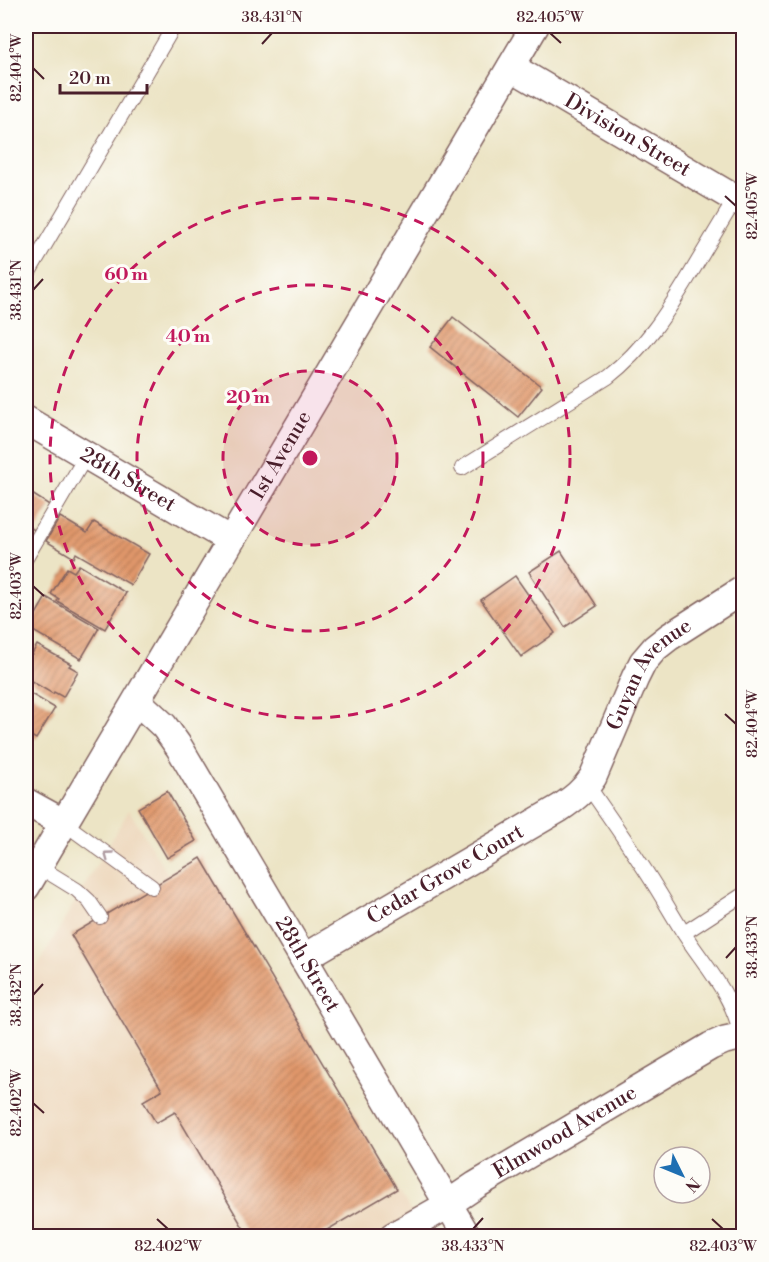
<svg xmlns="http://www.w3.org/2000/svg" width="769" height="1262" viewBox="0 0 769 1262" font-family="'Libre Bodoni',serif">
	<style>
		.built { fill: #edd7bb }
		.building { fill: url(#building-hatch) }
		.lines { fill: none; stroke-linecap: round; stroke-linejoin: round }
		.service-casing { stroke: #836461; stroke-width: 16 }
		.minor-casing { stroke: #836461; stroke-width: 30 }
		.service { stroke: #fff; stroke-width: 14 }
		.minor { stroke: #fff; stroke-width: 27 }
		.oneway { stroke: #ae9aa0 }
		.ticks { fill: none; stroke: #4a1f2b; stroke-width: 2 }
		.ring { fill: none; stroke: #c2185b; stroke-width: 3; stroke-dasharray: 10 8 }
		.labels { text-anchor: middle; dominant-baseline: central; stroke-width: 6; stroke-linejoin: round; paint-order: stroke }
		.street-label { font-size: 21px; fill: #4a1f2b; stroke: #fdfcf7 }
		.centre { fill: #c2185b; stroke: #fdfcf7; stroke-width: 3 }
		.ring-label { font-size: 18px; text-anchor: middle; font-weight: bold; fill: #c2185b; stroke: #fdfcf7; stroke-width: 6; stroke-linejoin: round; paint-order: stroke }
		.neatline { fill: none; stroke: #4a1f2b; stroke-width: 2 }
		.ticks-label { font-size: 15px; text-anchor: middle; fill: #4a1f2b }
	</style>
	<defs>
		<pattern id="building-hatch" width="6" height="6" patternUnits="userSpaceOnUse" patternTransform="scale(1.5)"><rect width="6" height="6" fill="#e0976a"/><path d="M-1 1l2-2M0 6l6-6M5 7l2-2" fill="none" stroke="#b87b57"/></pattern>
	</defs>
	<rect width="100%" height="100%" fill="#fdfcf7"/>
	<filter id="ink" filterUnits="userSpaceOnUse"><feTurbulence type="fractalNoise" baseFrequency=".0167" numOctaves="2"/><feDisplacementMap in="SourceGraphic" scale="12" xChannelSelector="R" yChannelSelector="G"/><feConvolveMatrix kernelMatrix="1 2 1 2 8 2 1 2 1" color-interpolation-filters="sRGB"/></filter>
	<filter id="wash" filterUnits="userSpaceOnUse"><feTurbulence type="fractalNoise" baseFrequency=".008" numOctaves="4" result="noise"/><feDisplacementMap in="SourceGraphic" scale="24" xChannelSelector="R" yChannelSelector="G"/><feGaussianBlur stdDeviation="1.35" result="paint"/><feColorMatrix in="noise" values="0 0 0 0 0 0 0 0 0 0 0 0 0 0 0 0 0 1.4 0 .05"/><feComposite in="paint" operator="in"/></filter>
	<g filter="url(#wash)">
		<rect width="100%" height="100%" fill="#ece4c5"/>
		<!-- built -->
		<path class="built" d="M129 810 167 873 201 853 425 1236H26V985Z"/>
		<g id="blocks">
			<!-- building -->
			<path class="building" d="M453 317 542 387 518 417 430 347Z
				M32 494 51 506 36 531 26 525V505Z
				M60 517 87 533 94 522 149 554 131 585 76 553 74 558 46 541Z
				M561 551 597 606 565 627 529 572Z
				M79 565 126 593 105 629 57 601 59 599 51 594 67 568 74 572Z
				M515 576 555 633 521 657 481 600Z
				M46 597 99 628 81 659 28 628Z
				M37 645 71 664 69 666 78 671 63 697 54 692 53 694 26 678V651L32 654Z
				M26 691 55 708 36 739 26 733Z
				M26 743 31 747 26 756Z
				M167 791 196 841 167 858 138 808Z
				M201 858 397 1189 317 1236H248L175 1112 156 1123 143 1101 162 1090 71 935Z"/>
		</g>
	</g>
	<g filter="url(#ink)">
		<use href="#blocks" fill-opacity="0" stroke="#836461" stroke-width="1.5"/>
		<g class="lines">
			<!-- service casing -->
			<g class="service-casing">
				<path id="service" d="M26 277 174 26
					M462 468 608 377C645 348 667 313 691 273 709 243 726 214 744 185
					M26 558 86 456
					M587 787 595 796C610 818 625 839 639 861 655 884 668 908 683 932 705 966 733 995 741 1036
					M64 823 152 887
					M38 866 77 890 89 901 100 917
					M684 933 744 894"/>
			</g>
			<!-- minor casing -->
			<g class="minor-casing">
				<g id="minor">
					<path id="s1" d="M511 67 744 204"/>
					<path id="s2" d="M26 420 230 540"/>
					<path id="s3" d="M137 701 164 726 179 747 467 1236"/>
					<path d="M26 802 64 823"/>
					<path id="s4" d="M26 887 535 26"/>
					<path id="s5" d="M303 958 560 808C573 799 584 791 593 777L635 678 643 662 655 648 669 637 744 589"/>
					<path id="s6" d="M393 1236 439 1210 476 1185 711 1046 725 1040 744 1036"/>
				</g>
			</g>
			<!-- service -->
			<use href="#service" class="service"/>
			<!-- minor -->
			<use href="#minor" class="minor"/>
		</g>
		<!-- one-way arrows -->
		<defs><path id="oneway-chevron" d="M-2-3.5L2.5 0L-2 3.5" fill="none" stroke-width="1.6" stroke-linecap="round" stroke-linejoin="round" transform="scale(1.5)"/></defs>
		<use class="oneway" href="#oneway-chevron" transform="translate(108 855) rotate(-144)"/>
	</g>
	<!-- ticks -->
	<path class="ticks" d="M550 33 561 43M262 44 272 33M33 68 44 79M725 196 736 206M33 290 43 279M33 586 44 596M725 714 736 724M726 958 736 947M33 995 43 984M33 1103 44 1113M157 1219 168 1229M712 1219 723 1229M473 1229 483 1218"/>
	<!-- distance rings -->
	<circle cx="310" cy="458" r="87" fill="#c2185b" fill-opacity=".12"/>
	<g class="ring">
		<circle cx="310" cy="458" r="87"/>
		<circle cx="310" cy="458" r="173"/>
		<circle cx="310" cy="458" r="260"/>
	</g>
	<g class="labels">
		<!-- street labels -->
		<g class="street-label">
			<text stroke="none"><textPath href="#s1" startOffset="135">Division Street</textPath></text>
			<text stroke="none"><textPath href="#s4" startOffset="501">1st Avenue</textPath></text>
			<text stroke="none"><textPath href="#s2" startOffset="118">28th Street</textPath></text>
			<text stroke="none"><textPath href="#s5" startOffset="462">Guyan Avenue</textPath></text>
			<text stroke="none"><textPath href="#s5" startOffset="165">Cedar Grove Court</textPath></text>
			<text stroke="none"><textPath href="#s3" startOffset="315">28th Street</textPath></text>
			<text stroke="none"><textPath href="#s6" startOffset="201">Elmwood Avenue</textPath></text>
		</g>
	</g>
	<circle cx="310" cy="458" r="9" class="centre"/>
	<g class="ring-label">
		<text x="126" y="280">60 m</text>
		<text x="188" y="342">40 m</text>
		<text x="248" y="403">20 m</text>
	</g>
	<!-- margin -->
	<rect width="769" height="1262" fill="none" stroke="#fdfcf7" stroke-width="66"/>
	<!-- north arrow -->
	<g transform="translate(682 1175) rotate(133)"><circle r="28" fill="#fdfcf7" stroke="#b5a4a5" stroke-width="1.5"/>
	<path d="M0-4.5L10 22L0 15L-10 22Z" fill="#1f6fb2"/>
	<text y="-9" font-size="16" font-weight="bold" text-anchor="middle" fill="#4a1f2b">N</text>
	</g>
	<!-- scale -->
	<path d="M60 84v9h87v-9" fill="none" stroke="#4a1f2b" stroke-width="3"/>
	<text x="69" y="84" font-size="18" fill="#4a1f2b" stroke="#fdfcf7" stroke-width="4.5" paint-order="stroke">20 m</text>
	<rect x="33" y="33" width="703" height="1196" class="neatline"/>
	<g class="ticks-label">
		<text x="272" y="22">38.431°N</text>
		<text x="550" y="22">82.405°W</text>
		<text transform="translate(16 68) rotate(-90)" y="5">82.404°W</text>
		<text transform="translate(752 206) rotate(-90)" y="5">82.405°W</text>
		<text transform="translate(16 290) rotate(-90)" y="5">38.431°N</text>
		<text transform="translate(16 586) rotate(-90)" y="5">82.403°W</text>
		<text transform="translate(752 724) rotate(-90)" y="5">82.404°W</text>
		<text transform="translate(752 947) rotate(-90)" y="5">38.433°N</text>
		<text transform="translate(16 995) rotate(-90)" y="5">38.432°N</text>
		<text transform="translate(16 1103) rotate(-90)" y="5">82.402°W</text>
		<text x="168" y="1251">82.402°W</text>
		<text x="473" y="1251">38.433°N</text>
		<text x="723" y="1251">82.403°W</text>
	</g>
</svg>
